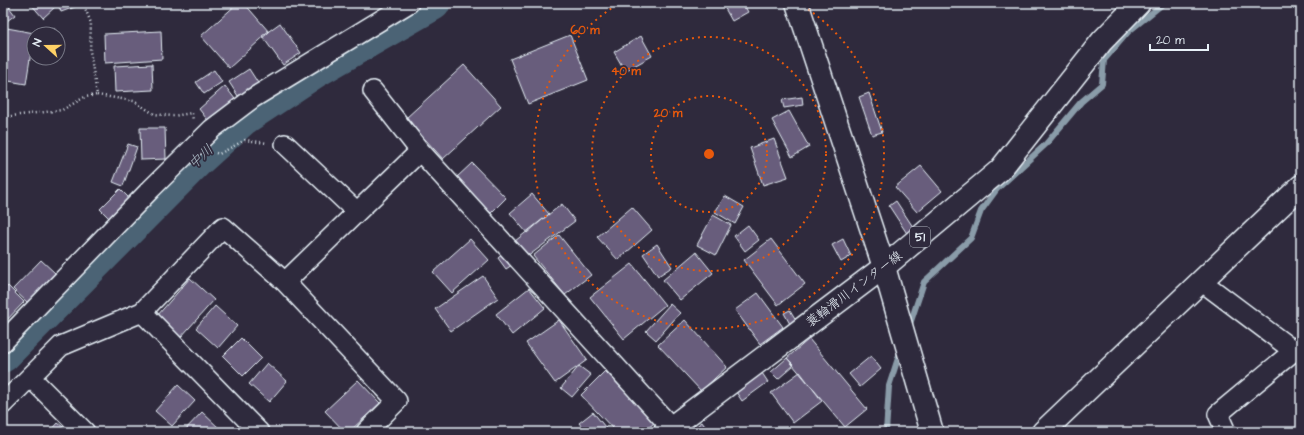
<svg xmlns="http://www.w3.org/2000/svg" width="1304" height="435" viewBox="0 0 1304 435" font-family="'Architects Daughter','Klee One',sans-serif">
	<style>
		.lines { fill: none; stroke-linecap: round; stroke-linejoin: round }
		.stream { stroke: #8a9ca9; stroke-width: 6 }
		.river { stroke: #4b6374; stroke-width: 35 }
		.building { fill: #675d7b; stroke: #e8f1f8 }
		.street-casing { stroke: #e8f1f8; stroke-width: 22 }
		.secondary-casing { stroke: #e8f1f8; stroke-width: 25 }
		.primary-casing { stroke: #e8f1f8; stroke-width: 25 }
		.path { stroke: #e8f1f8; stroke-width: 2.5; stroke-dasharray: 1 3; stroke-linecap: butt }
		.street { stroke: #2f2a3d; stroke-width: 19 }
		.secondary { stroke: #2f2a3d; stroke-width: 22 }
		.primary { stroke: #2f2a3d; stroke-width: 22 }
		.ring { fill: none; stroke: #e8590c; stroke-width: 2; stroke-dasharray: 2 4 }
		.labels { text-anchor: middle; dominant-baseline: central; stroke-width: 3.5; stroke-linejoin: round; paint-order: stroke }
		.shield { fill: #2f2a3d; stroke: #b0b5c0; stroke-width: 1 }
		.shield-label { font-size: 12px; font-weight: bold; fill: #e8f1f8 }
		.street-label { font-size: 13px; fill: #e8f1f8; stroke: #2f2a3d }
		.water-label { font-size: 14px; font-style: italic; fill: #a9b8c3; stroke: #2f2a3d }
		.centre { fill: #e8590c; stroke: #2f2a3d; stroke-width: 2 }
		.ring-label { font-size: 12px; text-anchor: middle; font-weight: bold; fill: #e8590c; stroke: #2f2a3d; stroke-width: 3.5; stroke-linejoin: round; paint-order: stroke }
	</style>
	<rect width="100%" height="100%" fill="#2f2a3d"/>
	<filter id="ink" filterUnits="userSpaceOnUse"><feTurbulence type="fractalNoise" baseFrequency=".025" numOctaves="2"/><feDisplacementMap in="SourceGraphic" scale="8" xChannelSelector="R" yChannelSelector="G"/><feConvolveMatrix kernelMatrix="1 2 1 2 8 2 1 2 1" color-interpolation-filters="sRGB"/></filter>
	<g filter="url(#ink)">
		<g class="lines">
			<!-- stream -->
			<path class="stream" d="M909 327 924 282 971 238 981 211 997 189 1046 144 1081 102 1102 84 1104 60 1128 32 1164 3
				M886 432 889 386 901 349"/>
			<!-- river -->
			<path class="river" d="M3 355 198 159 242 119 316 70 433 3"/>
		</g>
		<!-- building -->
		<path class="building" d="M3 3H6L15 15 3 24Z
			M30 3H51L55 7 43 18Z
			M58 3H73L75 7 61 12Z
			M238 3H244L269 32 229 68 201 36Z
			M722 3H743L748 12 732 21Z
			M280 23 301 53 283 65 262 36Z
			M7 28 34 33 26 84 3 80V51Z
			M37 29H55V34H37Z
			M161 31 162 59 105 63 104 34Z
			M570 35 588 80 528 104 510 59Z
			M641 36 652 56 625 71 614 52Z
			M152 64 153 90 115 92 114 66Z
			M464 65 501 106 443 159 406 118Z
			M249 69 258 83 238 96 229 82Z
			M214 70 222 82 204 94 196 82Z
			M225 86 235 99 209 122 199 109Z
			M869 93 882 132 872 135 859 97Z
			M802 97 803 105 784 108 782 100Z
			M789 111 809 147 792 157 772 120Z
			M140 128H165L166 159 141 160Z
			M774 139 788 177 763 185 750 148Z
			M128 144 137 147 123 186 113 182Z
			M472 163 506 198 491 213 456 178Z
			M921 166 942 191 917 212 895 187Z
			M120 189 130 199 110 219 100 209Z
			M532 194 549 214 527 233 510 213Z
			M725 196 744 207 735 224 715 212Z
			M896 201 915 230 908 235 889 206Z
			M562 204 575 221 527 257 515 241Z
			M632 207 652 230 618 260 597 237Z
			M713 215 731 225 716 255 697 245Z
			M748 225 759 240 745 251 734 236Z
			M559 235 591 275 565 295 533 256Z
			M470 239 489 260 452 293 433 272Z
			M771 239 805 284 778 305 744 260Z
			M843 239 851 256 841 262 832 245Z
			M657 244 672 267 658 276 643 254Z
			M696 252 713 273 680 300 663 280Z
			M504 253 512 265 506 269 498 258Z
			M41 260 55 273 28 303 13 289Z
			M632 264 665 305 624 339 590 297Z
			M483 276 498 298 451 331 435 309Z
			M190 278 214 300 181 337 157 316Z
			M8 286 24 302 3 324V291Z
			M529 288 545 308 512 335 496 314Z
			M758 293 783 327 760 344 735 310Z
			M670 304 680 313 656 340 646 331Z
			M215 306 237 326 218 348 196 328Z
			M790 310 796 320 790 324 784 313Z
			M559 320 587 360 555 383 526 343Z
			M685 320 727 367 701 391 658 345Z
			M241 338 261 358 243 376 223 356Z
			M809 339 867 409 845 427 787 358Z
			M871 356 881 369 860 387 849 374Z
			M787 358 794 365 778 379 771 372Z
			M267 363 287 381 269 402 249 384Z
			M579 366 591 375 572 397 561 388Z
			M605 371 655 422 644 432H616L581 395Z
			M800 372 822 401 793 423 771 393Z
			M762 373 768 382 742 401 736 392Z
			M358 380 380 403 349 432H345L325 411Z
			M178 385 195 401 172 426 155 411Z
			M202 412 220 429 218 432H183Z
			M593 412 609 432H586L579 423Z
			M702 422 709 432H689Z
			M58 423 69 432H50Z"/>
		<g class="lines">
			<!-- street casing -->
			<g class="street-casing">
				<path id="street" d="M373 91 420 151
					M285 144 357 212
					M1201 281 1294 351
					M285 282 420 151 671 427
					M142 312 259 432
					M3 342 151 189 212 129 253 98 409 3
					M30 377 85 432
					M3 404 61 346 142 312 223 227 285 282 397 401 366 432
					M1226 432 1218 414 1301 345"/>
			</g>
			<!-- secondary casing -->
			<g class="secondary-casing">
				<path id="secondary" d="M797 3 884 267 932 432
					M1043 432 1301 186"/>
			</g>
			<!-- primary casing -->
			<g class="primary-casing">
				<path id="primary" d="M665 432 884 267 1000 170 1102 41 1139 3"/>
			</g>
			<!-- path -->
			<path class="path" d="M97 95 134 101 154 114 173 116 192 113 193 121
				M3 117 62 110 85 97 97 95 90 51 91 23 83 3
				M216 153 219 154 245 140 267 143"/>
			<!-- street -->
			<use href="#street" class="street"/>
			<!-- secondary -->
			<use href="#secondary" class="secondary"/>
			<!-- primary -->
			<use href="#primary" class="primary"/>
		</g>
	</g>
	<!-- distance rings -->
	<g class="ring">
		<circle cx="709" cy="154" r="58"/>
		<circle cx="709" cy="154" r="117"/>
		<path d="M798 3A175 175 0 1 1 620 3"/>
	</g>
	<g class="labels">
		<!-- shield labels -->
		<rect class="shield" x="910" y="227" width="20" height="20" rx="3"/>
		<g class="shield-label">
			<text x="920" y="237">51</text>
		</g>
		<!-- street labels -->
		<g class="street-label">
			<text transform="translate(854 289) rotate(-37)">蓑輪滑川インター線</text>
		</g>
		<!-- water labels -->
		<g class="water-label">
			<text transform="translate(201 157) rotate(-43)">中川</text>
		</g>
	</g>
	<circle cx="709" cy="154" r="6" class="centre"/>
	<g class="ring-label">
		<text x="585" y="34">60 m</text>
		<text x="626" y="75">40 m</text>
		<text x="668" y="117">20 m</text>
	</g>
	<!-- margin -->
	<rect width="1304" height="435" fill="none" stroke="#2f2a3d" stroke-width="16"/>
	<rect x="8" y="8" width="1288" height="419" fill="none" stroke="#e8f1f8" stroke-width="1.5" filter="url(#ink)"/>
	<!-- north arrow -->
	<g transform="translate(46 46) rotate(291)"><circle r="19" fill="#2f2a3d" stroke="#797a88"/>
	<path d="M0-3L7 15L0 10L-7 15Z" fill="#ffd166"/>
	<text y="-6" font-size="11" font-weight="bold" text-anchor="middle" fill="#e8f1f8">N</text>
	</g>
	<!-- scale -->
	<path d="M1150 44v6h58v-6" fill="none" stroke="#e8f1f8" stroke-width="2"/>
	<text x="1156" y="44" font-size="12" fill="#e8f1f8" stroke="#2f2a3d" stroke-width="3" paint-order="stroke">20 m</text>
</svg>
